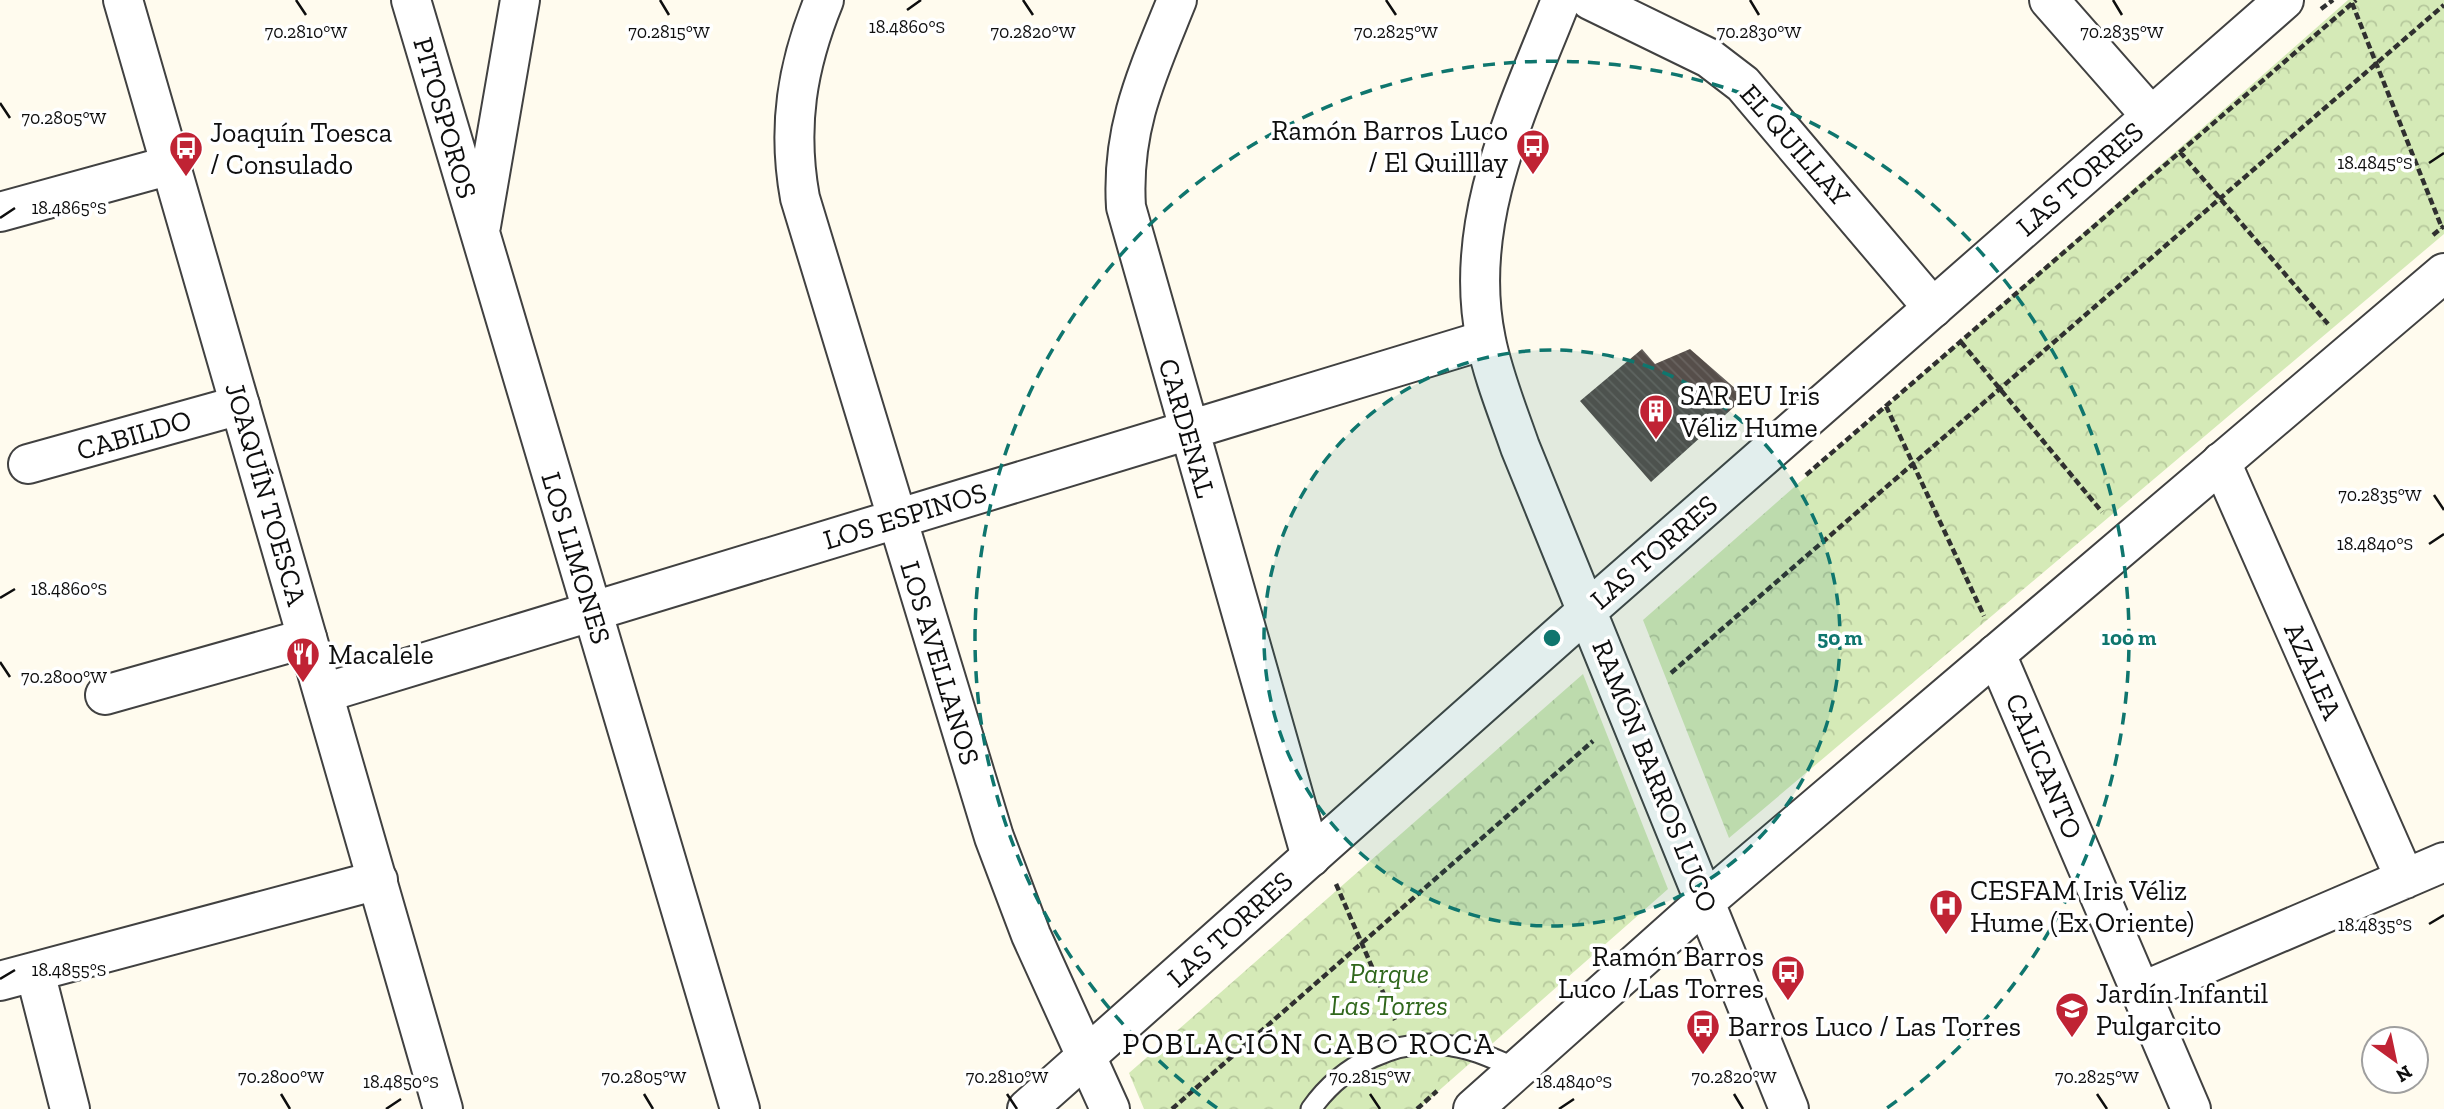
<svg xmlns="http://www.w3.org/2000/svg" width="2444" height="1109" viewBox="0 0 2444 1109" font-family="'Zilla Slab',serif">
	<style>
		.park { fill: url(#park-crowns) }
		.building { fill: url(#building-back-hatch) }
		.lines { fill: none; stroke-linecap: round; stroke-linejoin: round }
		.service-casing { stroke: #414141; stroke-width: 23 }
		.minor-casing { stroke: #414141; stroke-width: 42 }
		.tertiary-casing { stroke: #414141; stroke-width: 42 }
		.path { stroke: #303030; stroke-width: 4.5; stroke-dasharray: 7 3.5; stroke-linecap: butt }
		.service { stroke: #fff; stroke-width: 19 }
		.minor { stroke: #fff; stroke-width: 38 }
		.tertiary { stroke: #fff; stroke-width: 38 }
		.ticks { fill: none; stroke: #0e0e0e; stroke-width: 2.5 }
		.ring { fill: none; stroke: #0f766e; stroke-width: 3.5; stroke-dasharray: 12 9 }
		.labels { text-anchor: middle; dominant-baseline: central; stroke-width: 7; stroke-linejoin: round; paint-order: stroke }
		.street-label { font-size: 28px; fill: #0e0e0e; stroke: #fff }
		.poi-label { font-size: 28px; fill: #0e0e0e; stroke: #fff; text-anchor: start }
		.park-label { font-size: 28px; font-style: italic; fill: #30671c; stroke: #fff }
		.neighbourhood-label { font-size: 30px; letter-spacing: 2px; fill: #0e0e0e; stroke: #fff }
		.ticks-label { font-size: 18px; text-anchor: middle; fill: #0e0e0e; stroke: #fff; stroke-width: 7; stroke-linejoin: round; paint-order: stroke }
		.centre { fill: #0f766e; stroke: #fff; stroke-width: 3.5 }
		.ring-label { font-size: 21px; text-anchor: middle; font-weight: bold; fill: #0f766e; stroke: #fff; stroke-width: 7; stroke-linejoin: round; paint-order: stroke }
	</style>
	<defs>
		<pattern id="park-crowns" width="20" height="18" patternUnits="userSpaceOnUse" patternTransform="scale(1.75)"><rect width="20" height="18" fill="#d5eab7"/><path d="M2 6a3 3 0 1 1 6 0M12 15a3 3 0 1 1 6 0" fill="none" stroke="#b6c89c"/></pattern>
		<pattern id="building-back-hatch" width="6" height="6" patternUnits="userSpaceOnUse" patternTransform="scale(1.75)"><rect width="6" height="6" fill="#564e4a"/><path d="M-1 5l2 2M0 0l6 6M5-1l2 2" fill="none" stroke="#696360"/></pattern>
	</defs>
	<rect width="100%" height="100%" fill="#fffbee"/>
	<!-- park -->
	<path class="park" d="M2348 0H2444V234L1729 838 1643 620Z
		M1583 674 1668 889 1418 1109H1144L1129 1073Z"/>
	<!-- building -->
	<path class="building" d="M1642 349 1655 364 1690 349 1745 397 1651 482 1580 401Z"/>
	<g class="lines">
		<!-- service casing -->
		<g class="service-casing">
			<path id="service" d="M1311 1109C1342 1065 1397 1036 1452 1046 1475 1049 1496 1060 1518 1069"/>
		</g>
		<!-- minor casing -->
		<g class="minor-casing">
			<path id="minor" d="M411 0 740 1109
				M824 0C797 66 787 127 800 198L994 837 1031 935 1110 1109
				M1177 0C1148 72 1121 127 1126 207L1311 857
				M1590 0 1709 58 1743 84 1933 308
				M2049 0 2151 116
				M0 212 171 165
				M481 226 520 0
				M2221 462 2405 879
				M28 464 240 405
				M1996 654 2191 1109
				M324 693 1485 340
				M105 695 307 638
				M35 972 70 1109
				M0 981 378 880
				M2141 992 2444 862"/>
		</g>
		<!-- tertiary casing -->
		<g class="tertiary-casing">
			<path id="tertiary" d="M123 0 443 1109
				M1561 0C1519 107 1461 221 1486 340 1493 376 1508 412 1520 447L1789 1109
				M1027 1109 1588 610 2284 0
				M1473 1109 1706 901 2444 273"/>
		</g>
		<!-- path -->
		<path class="path" d="M2352 3 2442 228
			M2321 9 2333 0
			M2180 152 2328 324
			M2433 235 2444 226
			M1961 342 2102 512
			M1886 406 1984 616
			M1806 475 2356 0
			M1671 673 2444 5
			M1336 884 1395 1020
			M1172 1109 1593 741
			M1417 1109 1437 1091"/>
		<!-- service -->
		<use href="#service" class="service"/>
		<!-- minor -->
		<use href="#minor" class="minor"/>
		<!-- tertiary -->
		<use href="#tertiary" class="tertiary"/>
	</g>
	<!-- ticks -->
	<path class="ticks" d="M296 0 306 15M660 0 669 15M1023 0 1033 15M1386 0 1396 15M1750 0 1759 15M2113 0 2122 15M907 10 921 0M0 103 10 118M2429 163 2444 153M0 218 15 208M2434 495 2444 510M2429 544 2444 534M0 598 15 589M0 662 10 677M2429 924 2444 915M0 979 15 970M281 1094 290 1109M644 1094 653 1109M1007 1094 1017 1109M1370 1094 1380 1109M1734 1094 1743 1109M2097 1094 2107 1109M386 1109 401 1099M1559 1109 1574 1099"/>
	<!-- distance rings -->
	<circle cx="1552" cy="638" r="288" fill="#0f766e" fill-opacity=".12"/>
	<g class="ring">
		<circle cx="1552" cy="638" r="288"/>
		<path d="M1217 1108A577 577 0 1 1 1887 1108"/>
	</g>
	<!-- icons -->
	<defs>
		<g id="bus-pin" transform="scale(1.75)"><path d="M0 17L-7.5 6A9.5 9.5 0 1 1 7.5 6Z" fill="#c02334" stroke="#fff"/><path d="M-5-6H5V4H4V6H2V4H-2V6H-4V4H-5ZM-3.5-4V0h7V-4ZM-3.5 1.2v1.5H-2V1.2ZM2 1.2v1.5H3.5V1.2Z" fill="#fff"/></g>
		<g id="building-pin" transform="scale(1.75)"><path d="M0 17L-7.5 6A9.5 9.5 0 1 1 7.5 6Z" fill="#c02334" stroke="#fff"/><path d="M-4-6H4V6H1V3H-1V6H-4ZM-2.5-4.3h1.7v1.8h-1.7ZM.8-4.3h1.7v1.8H.8ZM-2.5-1h1.7V.8h-1.7ZM.8-1h1.7V.8H.8Z" fill="#fff"/></g>
		<g id="restaurant-pin" transform="scale(1.75)"><path d="M0 17L-7.5 6A9.5 9.5 0 1 1 7.5 6Z" fill="#c02334" stroke="#fff"/><path d="M-5-6h1v4h1v-4h1v4h1v-4h1v5L-1.5 .5V6h-2V.5L-5-1ZM5-6V6H3V1.5H1.5Q1.5-4 5-6Z" fill="#fff"/></g>
		<g id="hospital-pin" transform="scale(1.75)"><path d="M0 17L-7.5 6A9.5 9.5 0 1 1 7.5 6Z" fill="#c02334" stroke="#fff"/><path d="M-5-5h3v3.5h4V-5h3V5h-3V1.5h-4V5h-3Z" fill="#fff"/></g>
		<g id="school-pin" transform="scale(1.75)"><path d="M0 17L-7.5 6A9.5 9.5 0 1 1 7.5 6Z" fill="#c02334" stroke="#fff"/><path d="M0-5L7-2L0 1L-7-2ZM-4 1L0 2.5L4 1V4Q0 6-4 4Z" fill="#fff"/></g>
	</defs>
	<g fill-rule="evenodd">
		<use href="#bus-pin" x="1533" y="146"/>
		<use href="#bus-pin" x="186" y="148"/>
		<use href="#building-pin" x="1656" y="411"/>
		<use href="#restaurant-pin" x="303" y="654"/>
		<use href="#hospital-pin" x="1946" y="906"/>
		<use href="#bus-pin" x="1788" y="972"/>
		<use href="#school-pin" x="2072" y="1009"/>
		<use href="#bus-pin" x="1703" y="1026"/>
	</g>
	<g class="labels">
		<!-- street labels -->
		<g class="street-label">
			<text transform="translate(445 118) rotate(74)">PITOSPOROS</text>
			<text transform="translate(1795 145) rotate(49)">EL QUILLAY</text>
			<text transform="translate(2080 179) rotate(-41)">LAS TORRES</text>
			<text transform="translate(1187 428) rotate(74)">CARDENAL</text>
			<text transform="translate(134 435) rotate(-16)">CABILDO</text>
			<text transform="translate(266 494) rotate(74)">JOAQUÍN TOESCA</text>
			<text transform="translate(905 516) rotate(-17)">LOS ESPINOS</text>
			<text transform="translate(1654 552) rotate(-41)">LAS TORRES</text>
			<text transform="translate(576 558) rotate(73)">LOS LIMONES</text>
			<text transform="translate(940 663) rotate(73)">LOS AVELLANOS</text>
			<text transform="translate(2313 671) rotate(66)">AZALEA</text>
			<text transform="translate(2044 766) rotate(67)">CALICANTO</text>
			<text transform="translate(1655 776) rotate(68)">RAMÓN BARROS LUCO</text>
			<text transform="translate(1230 929) rotate(-42)">LAS TORRES</text>
		</g>
		<!-- poi labels -->
		<g class="poi-label">
			<text x="1508" y="130" text-anchor="end">Ramón Barros Luco<tspan x="1508" dy="32">/ El Quilllay</tspan></text>
			<text x="210" y="132">Joaquín Toesca<tspan x="210" dy="32">/ Consulado</tspan></text>
			<text x="1680" y="395">SAR EU Iris<tspan x="1680" dy="32">Véliz Hume</tspan></text>
			<text x="328" y="654">Macalele</text>
			<text x="1970" y="890">CESFAM Iris Véliz<tspan x="1970" dy="32">Hume (Ex Oriente)</tspan></text>
			<text x="1764" y="956" text-anchor="end">Ramón Barros<tspan x="1764" dy="32">Luco / Las Torres</tspan></text>
			<text x="2096" y="993">Jardín Infantil<tspan x="2096" dy="32">Pulgarcito</tspan></text>
			<text x="1728" y="1026">Barros Luco / Las Torres</text>
		</g>
		<!-- park labels -->
		<g class="park-label">
			<text x="1389" y="973">Parque<tspan x="1389" dy="32">Las Torres</tspan></text>
		</g>
		<!-- neighbourhood labels -->
		<g class="neighbourhood-label">
			<text x="1309" y="1044">POBLACIÓN CABO ROCA</text>
		</g>
	</g>
	<g class="ticks-label">
		<text x="907" y="33">18.4860°S</text>
		<text x="306" y="38">70.2810°W</text>
		<text x="669" y="38">70.2815°W</text>
		<text x="1033" y="38">70.2820°W</text>
		<text x="1396" y="38">70.2825°W</text>
		<text x="1759" y="38">70.2830°W</text>
		<text x="2122" y="38">70.2835°W</text>
		<text x="64" y="124">70.2805°W</text>
		<text x="2375" y="169">18.4845°S</text>
		<text x="69" y="214">18.4865°S</text>
		<text x="2380" y="501">70.2835°W</text>
		<text x="2375" y="550">18.4840°S</text>
		<text x="69" y="595">18.4860°S</text>
		<text x="64" y="683">70.2800°W</text>
		<text x="2375" y="931">18.4835°S</text>
		<text x="69" y="976">18.4855°S</text>
		<text x="281" y="1083">70.2800°W</text>
		<text x="644" y="1083">70.2805°W</text>
		<text x="1007" y="1083">70.2810°W</text>
		<text x="1370" y="1083">70.2815°W</text>
		<text x="1734" y="1083">70.2820°W</text>
		<text x="2097" y="1083">70.2825°W</text>
		<text x="401" y="1088">18.4850°S</text>
		<text x="1574" y="1088">18.4840°S</text>
	</g>
	<circle cx="1552" cy="638" r="10" class="centre"/>
	<g class="ring-label">
		<text x="1840" y="645">50 m</text>
		<text x="2129" y="645">100 m</text>
	</g>
	<!-- north arrow -->
	<g transform="translate(2395 1060) rotate(147)"><circle r="33" fill="#ffffff" stroke="#9f9f9f" stroke-width="2"/>
	<path d="M0-5L12 26L0 18L-12 26Z" fill="#c02334"/>
	<text y="-10" font-size="19" font-weight="bold" text-anchor="middle" fill="#0e0e0e">N</text>
	</g>
</svg>
